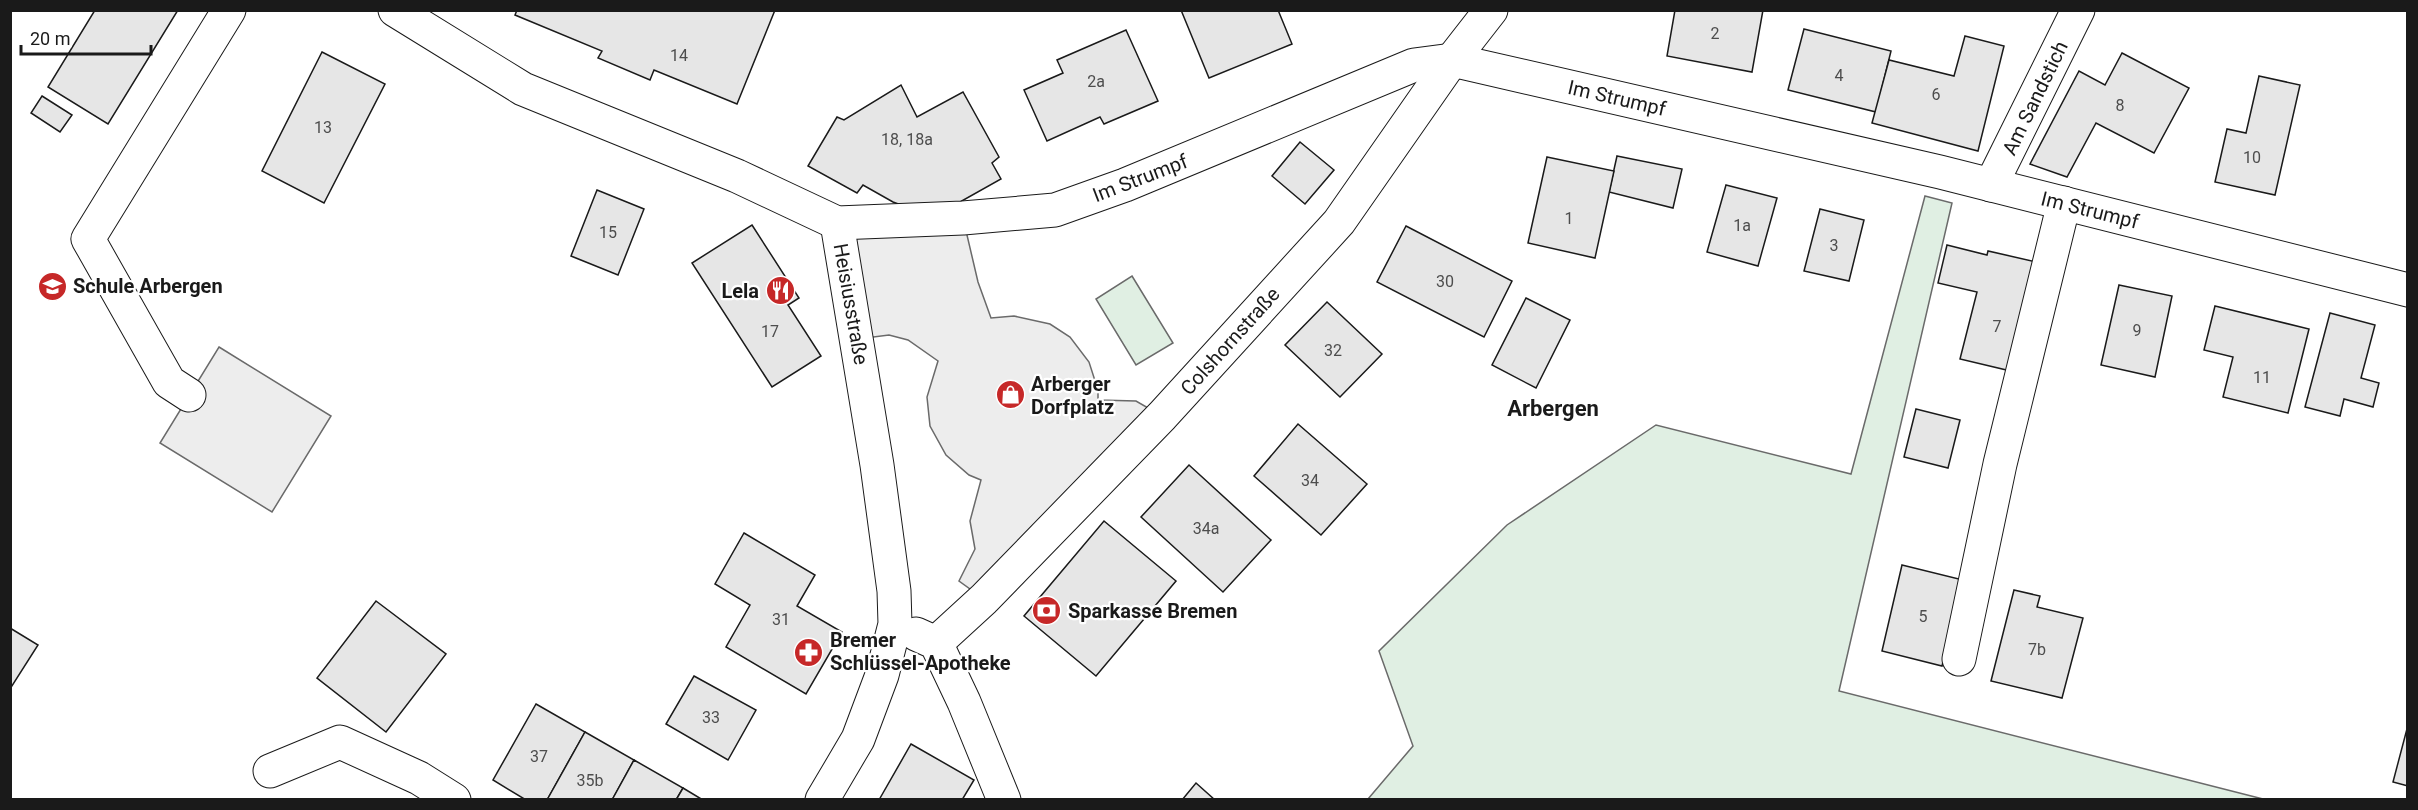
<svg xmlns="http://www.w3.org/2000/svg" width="2418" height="810" viewBox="0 0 2418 810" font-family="Roboto,sans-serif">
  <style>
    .green { fill: #e0efe3; stroke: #6a6a6a; stroke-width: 1.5 }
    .parking { fill: #ededed; stroke: #6a6a6a; stroke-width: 1.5 }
    .building { fill: #e6e6e6; stroke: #1a1a1a; stroke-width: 1.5 }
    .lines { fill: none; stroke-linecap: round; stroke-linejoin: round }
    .minor-casing { stroke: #1a1a1a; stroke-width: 35 }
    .minor { stroke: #fff; stroke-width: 33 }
    .labels { text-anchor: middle; stroke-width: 4.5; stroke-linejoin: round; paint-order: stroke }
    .number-label { font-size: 16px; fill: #4d4d4d }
    .street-label { font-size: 20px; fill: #1a1a1a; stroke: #fff }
    .poi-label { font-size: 20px; font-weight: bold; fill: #1a1a1a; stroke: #fff; text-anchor: start }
    .quarter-label { font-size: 22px; font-weight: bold; fill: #1a1a1a; stroke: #fff }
  </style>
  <rect width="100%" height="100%" fill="#fff"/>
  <g class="green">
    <path d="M1925 196 1952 203 1839 691 2263 799H1368L1413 746 1379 651 1507 525 1656 425 1851 474Z"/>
    <path d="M1132 276 1173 343 1136 365 1096 299Z"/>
  </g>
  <g class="parking">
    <path d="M963 218 978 282 991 318 1014 316 1050 324 1070 337 1089 362 1098 390V400L1136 401 1162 416 984 599 959 581 975 549 970 521 981 480 969 475 946 455 930 426 927 397 938 361 908 340 889 335 858 339 837 223Z"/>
    <path d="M219 347 331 416 272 512 160 443Z"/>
  </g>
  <g class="building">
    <path d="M95 10H178L108 124 48 87Z"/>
    <path d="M517 10H775L737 104 654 70 650 80 598 58 602 51 515 15Z"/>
    <path d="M1181 10H1278L1292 44 1209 78Z"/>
    <path d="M1675 10H1763L1752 72 1667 56Z"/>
    <path d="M1804 29 1891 51 1876 112 1788 90Z"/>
    <path d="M1126 30 1158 101 1104 124 1100 117 1047 141 1024 90 1063 73 1057 60Z"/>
    <path d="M1965 36 2004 46 1978 151 1872 123 1889 60 1954 76Z"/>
    <path d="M322 52 385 84 324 203 262 171Z"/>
    <path d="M2122 53 2189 88 2154 153 2096 123 2067 177 2030 164 2079 71 2105 85Z"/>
    <path d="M2259 76 2300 85 2275 195 2215 182 2227 129 2246 133Z"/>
    <path d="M901 85 917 117 963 92 999 157 992 163 1001 179 960 202 909 208 893 202 863 185 857 193 808 166 837 117 844 120Z"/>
    <path d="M42 96 72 115 60 132 31 113Z"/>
    <path d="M1300 142 1334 170 1305 204 1272 176Z"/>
    <path d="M1617 156 1682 169 1673 208 1609 192Z"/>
    <path d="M1547 157 1614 171 1595 258 1528 243Z"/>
    <path d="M1726 185 1777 198 1758 266 1707 252Z"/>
    <path d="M597 190 644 209 618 275 571 256Z"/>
    <path d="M1820 209 1864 220 1849 281 1804 271Z"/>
    <path d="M752 225 799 298 788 305 821 356 772 387 692 263Z"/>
    <path d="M1406 226 1512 281 1484 337 1377 282Z"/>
    <path d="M1947 245 1987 255 1988 251 2041 263 2015 372 1960 359 1977 292 1938 283Z"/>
    <path d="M2119 285 2172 296 2155 377 2101 365Z"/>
    <path d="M1526 298 1570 320 1536 388 1492 365Z"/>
    <path d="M1327 302 1382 354 1340 397 1285 345Z"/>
    <path d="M2215 306 2309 329 2288 413 2223 397 2233 357 2204 350Z"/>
    <path d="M2330 313 2375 325 2361 378 2379 383 2373 407 2344 399 2340 416 2305 407Z"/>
    <path d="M1916 409 1960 420 1948 468 1904 457Z"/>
    <path d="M1298 424 1367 484 1321 535 1254 476Z"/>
    <path d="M1189 465 1271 540 1223 592 1141 517Z"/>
    <path d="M1104 521 1176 581 1096 676 1024 616Z"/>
    <path d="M744 533 815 575 797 606 842 632 806 694 726 647 750 605 715 584Z"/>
    <path d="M1902 565 1963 580 1942 666 1882 651Z"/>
    <path d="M2014 590 2040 596 2037 607 2083 618 2062 698 1991 681Z"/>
    <path d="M376 601 446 654 386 732 317 678Z"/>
    <path d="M10 628 38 645 10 689Z"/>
    <path d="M694 676 756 710 728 760 666 724Z"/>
    <path d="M536 704 585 732 547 800H526L493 780Z"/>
    <path d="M2408 725V786L2393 782Z"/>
    <path d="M585 732 634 760 612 800H547Z"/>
    <path d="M911 744 974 780 962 800H879Z"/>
    <path d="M634 760 683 788 676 800H612Z"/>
    <path d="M1196 783 1215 800H1182Z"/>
    <path d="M683 788 703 800H676Z"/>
  </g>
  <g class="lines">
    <defs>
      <g id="minor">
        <path d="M395 10 523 89 737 176 837 223 963 218 1055 210 1125 185 1414 65 1452 60 1940 172 2408 290"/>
        <path d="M1991 185 2078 10"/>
        <path d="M189 395 169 382 88 239 229 10"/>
        <path d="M916 634 936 643 964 702 1004 800"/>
        <path d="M936 643 984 599 1162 416 1339 222 1452 60 1491 10"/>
        <path d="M1959 659 2000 464 2064 203"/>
        <path d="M270 771 340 742 419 778 454 800"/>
        <path d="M822 800 858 739 882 675 895 624 894 591 877 465 837 223"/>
      </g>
    </defs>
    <use href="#minor" class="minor-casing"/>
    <use href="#minor" class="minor"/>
  </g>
  <defs>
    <symbol id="school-disc" viewBox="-11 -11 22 22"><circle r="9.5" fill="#c62828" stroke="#fff"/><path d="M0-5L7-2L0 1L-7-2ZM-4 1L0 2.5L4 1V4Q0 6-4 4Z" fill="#fff"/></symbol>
    <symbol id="restaurant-disc" viewBox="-11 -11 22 22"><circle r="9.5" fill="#c62828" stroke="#fff"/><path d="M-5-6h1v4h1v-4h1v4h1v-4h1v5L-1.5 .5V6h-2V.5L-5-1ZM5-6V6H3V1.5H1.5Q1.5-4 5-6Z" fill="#fff"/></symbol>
    <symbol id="shop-disc" viewBox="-11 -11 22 22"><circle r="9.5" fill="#c62828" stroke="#fff"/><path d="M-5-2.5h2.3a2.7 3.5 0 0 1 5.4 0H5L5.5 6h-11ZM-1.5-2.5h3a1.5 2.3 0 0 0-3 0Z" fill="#fff"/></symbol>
    <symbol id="bank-disc" viewBox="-11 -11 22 22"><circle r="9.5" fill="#c62828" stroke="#fff"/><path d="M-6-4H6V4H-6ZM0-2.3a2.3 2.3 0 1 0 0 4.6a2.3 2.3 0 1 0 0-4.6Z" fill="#fff"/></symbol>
    <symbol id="pharmacy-disc" viewBox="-11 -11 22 22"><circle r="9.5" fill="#c62828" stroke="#fff"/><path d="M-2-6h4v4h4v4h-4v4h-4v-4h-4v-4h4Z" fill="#fff"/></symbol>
  </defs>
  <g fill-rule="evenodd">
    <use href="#school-disc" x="36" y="270" width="33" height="33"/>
    <use href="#restaurant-disc" x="764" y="274" width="33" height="33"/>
    <use href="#shop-disc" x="994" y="378" width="33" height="33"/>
    <use href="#bank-disc" x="1030" y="594" width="33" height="33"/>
    <use href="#pharmacy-disc" x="792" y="636" width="33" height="33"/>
  </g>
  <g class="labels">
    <g class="number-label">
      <text x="1715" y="39">2</text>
      <text x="679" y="61">14</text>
      <text x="1839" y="81">4</text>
      <text x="1096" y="87">2a</text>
      <text x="1936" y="100">6</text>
      <text x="2120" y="111">8</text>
      <text x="323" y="133">13</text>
      <text x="907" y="145">18, 18a</text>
      <text x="2252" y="163">10</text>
      <text x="1569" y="224">1</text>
      <text x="1742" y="231">1a</text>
      <text x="608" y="238">15</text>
      <text x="1834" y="251">3</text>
      <text x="1445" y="287">30</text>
      <text x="1997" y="332">7</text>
      <text x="2137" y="336">9</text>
      <text x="770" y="337">17</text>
      <text x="1333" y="356">32</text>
      <text x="2262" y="383">11</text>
      <text x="1310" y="486">34</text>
      <text x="1206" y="534">34a</text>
      <text x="1923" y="622">5</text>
      <text x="781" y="625">31</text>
      <text x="2037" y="655">7b</text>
      <text x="711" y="723">33</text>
      <text x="539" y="762">37</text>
      <text x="590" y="786">35b</text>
    </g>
    <g class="street-label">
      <text transform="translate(1617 98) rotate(13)" y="7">Im Strumpf</text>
      <text transform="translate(2035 98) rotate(-64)" y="7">Am Sandstich</text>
      <text transform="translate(1140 178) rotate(-21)" y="7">Im Strumpf</text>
      <text transform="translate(2090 210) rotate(14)" y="7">Im Strumpf</text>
      <text transform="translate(851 304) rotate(80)" y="7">Heisiusstraße</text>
      <text transform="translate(1230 341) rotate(-48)" y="7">Colshornstraße</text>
    </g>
    <g class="poi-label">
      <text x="73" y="293">Schule Arbergen</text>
      <text x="759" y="298" text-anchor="end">Lela</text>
      <text x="1031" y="391">Arberger<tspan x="1031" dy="23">Dorfplatz</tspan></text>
      <text x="1068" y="618">Sparkasse Bremen</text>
      <text x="830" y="647">Bremer<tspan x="830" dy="23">Schlüssel-Apotheke</tspan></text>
    </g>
    <g class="quarter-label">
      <text x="1553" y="416">Arbergen</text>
    </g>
  </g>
  <rect width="2418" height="810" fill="none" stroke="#1a1a1a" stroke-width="24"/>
  <path d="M21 45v9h130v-9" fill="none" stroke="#1a1a1a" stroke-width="3"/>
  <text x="30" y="45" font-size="18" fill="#1a1a1a" stroke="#ffffff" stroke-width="4.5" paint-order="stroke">20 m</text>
</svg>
